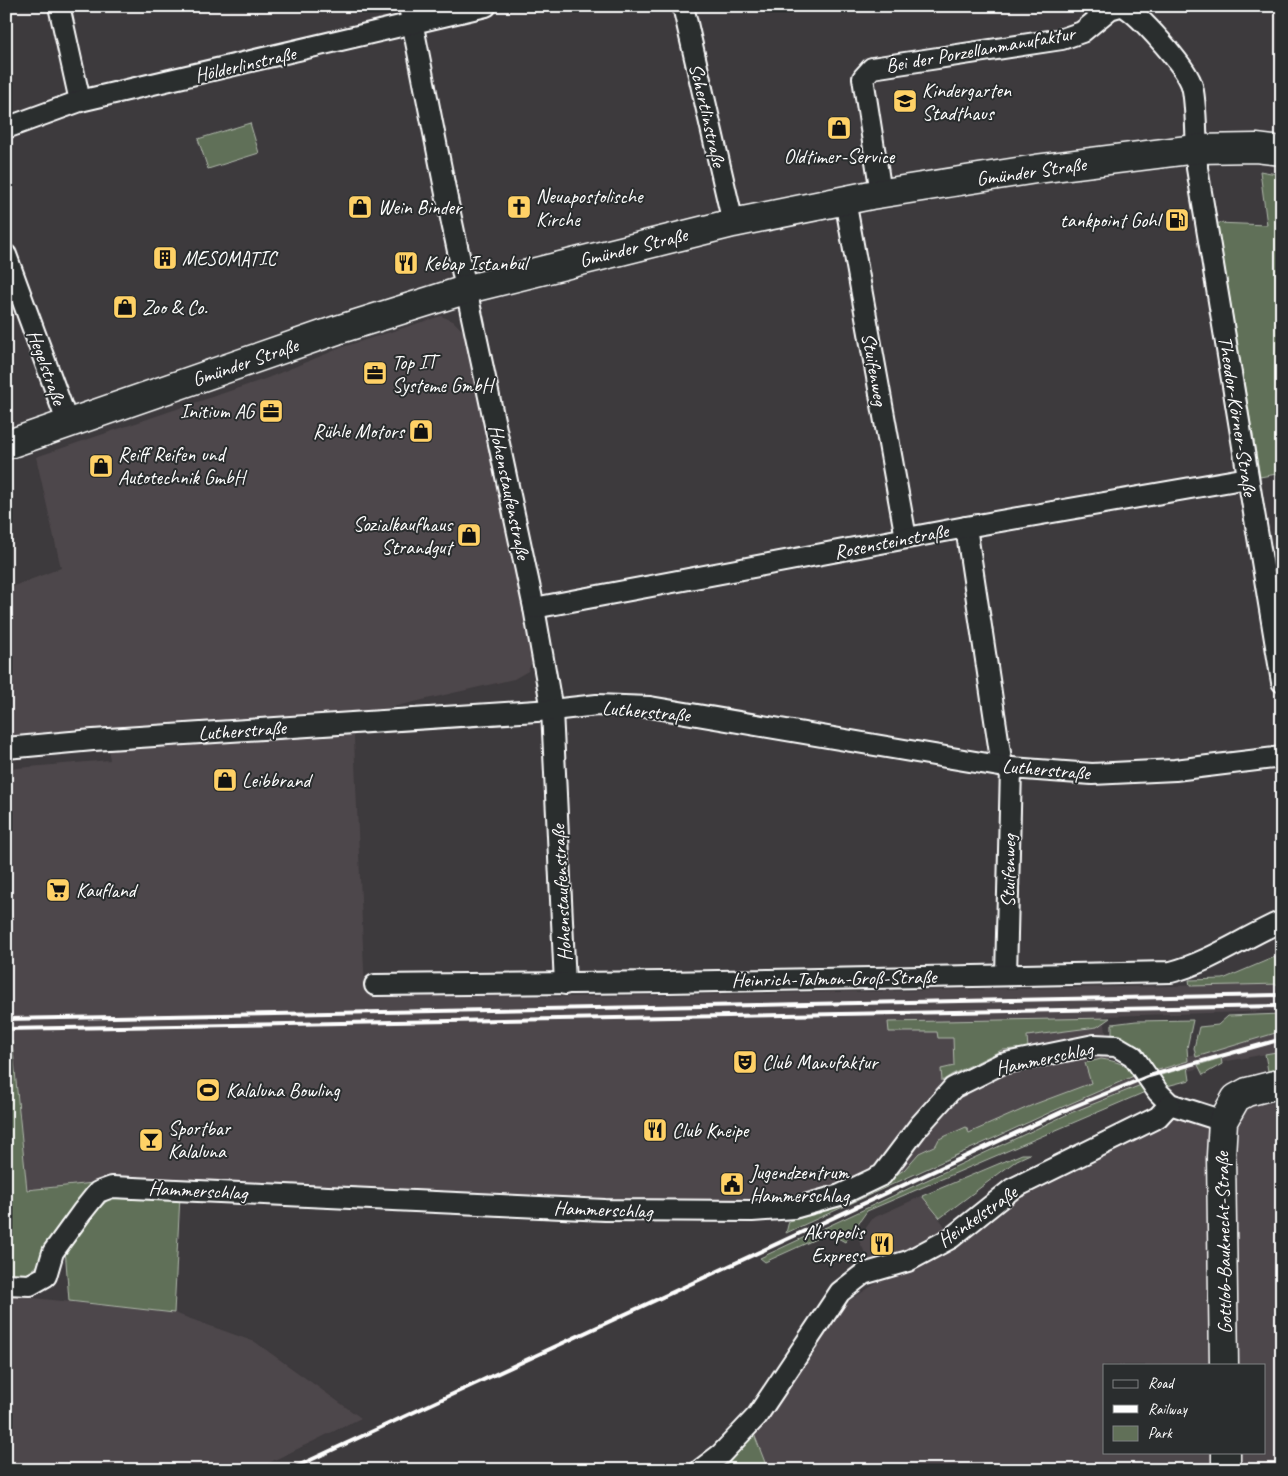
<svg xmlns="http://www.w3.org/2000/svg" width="1288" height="1476" viewBox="0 0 1288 1476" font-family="Caveat,sans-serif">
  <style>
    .built { fill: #4e474b; fill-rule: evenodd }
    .green { fill: #617058; stroke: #b0b8ac }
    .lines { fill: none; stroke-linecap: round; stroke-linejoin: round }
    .street-casing { stroke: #fff; stroke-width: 24 }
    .secondary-casing { stroke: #fff; stroke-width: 31 }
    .street { stroke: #2a2d2e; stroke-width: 20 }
    .secondary { stroke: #2a2d2e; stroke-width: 28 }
    .rail { stroke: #fff; stroke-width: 4 }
    .labels { text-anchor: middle; stroke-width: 4; stroke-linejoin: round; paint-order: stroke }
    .street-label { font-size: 20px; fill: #fff; stroke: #2a2d2e }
    .poi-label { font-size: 20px; fill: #fff; stroke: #2a2d2e; text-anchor: start }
  </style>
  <rect width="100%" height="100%" fill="#3d3a3d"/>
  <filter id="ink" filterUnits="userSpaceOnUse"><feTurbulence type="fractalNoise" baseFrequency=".02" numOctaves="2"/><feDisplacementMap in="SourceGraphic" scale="10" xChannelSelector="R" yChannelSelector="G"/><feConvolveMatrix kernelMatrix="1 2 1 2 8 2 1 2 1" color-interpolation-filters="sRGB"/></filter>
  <g filter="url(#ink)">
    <g class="built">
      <path d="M441 316 453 321 464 332 535 655 528 671 514 679 353 716 365 993 562 997 1282 984V1011L1104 1016 1112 1082 1154 1065 1282 1031V1051L1217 1063 1141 1085 1068 1114 1064 1103 849 1200 617 1209 103 1182 27 1190 13 1042 6 1041V769L110 760 105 728 6 736V589L61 568 36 457 265 379 343 347Z"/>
      <path d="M1282 1102V1470H768L754 1434 847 1302 880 1281 858 1239 873 1218 922 1196 947 1229 1137 1119ZM1104 1365H1264V1452H1104Z"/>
      <path d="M6 1295 174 1313 255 1342 361 1418 254 1470H6Z"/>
    </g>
    <g class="green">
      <path d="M250 123 259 153 208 169 198 139Z"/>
      <path d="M1260 171 1282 175V473L1260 477 1217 223 1267 225Z"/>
      <path d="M1282 954V984L1190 986 1189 980 1223 979Z"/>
      <path d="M1282 1014V1031L1196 1057 1194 1048 1199 1027 1218 1025 1228 1016Z"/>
      <path d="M1110 1018 1097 1027 1027 1036 1028 1048 1002 1050 951 1075 942 1081 941 1069 954 1066 953 1038H938L937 1032H889L888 1022Z"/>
      <path d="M1193 1020 1187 1048 1188 1061 1155 1071 1138 1048 1112 1035V1024L1136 1021Z"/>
      <path d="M6 1041H12L27 1190 103 1182 61 1221 37 1266 22 1278H6Z"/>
      <path d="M1282 1051V1069L1268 1071 1265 1054Z"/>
      <path d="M1221 1058 1222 1064 1203 1075 1198 1065Z"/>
      <path d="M1101 1059C1116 1061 1126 1064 1136 1075L1051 1112 786 1233 789 1221 820 1213 884 1182 904 1170 919 1153 936 1145 939 1139 966 1127 969 1133 1035 1104 1091 1083 1085 1063Z"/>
      <path d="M1188 1067 1190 1080 1167 1086 1161 1083 1158 1076Z"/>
      <path d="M1141 1085 1145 1092 867 1211 845 1242 829 1233 765 1262 760 1258 1068 1114Z"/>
      <path d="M1022 1154H1030L1017 1160 940 1218 922 1196Z"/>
      <path d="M180 1196 174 1313 69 1301 65 1248 87 1218 112 1197Z"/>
      <path d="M754 1434 768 1470H719L729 1463Z"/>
    </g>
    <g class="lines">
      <defs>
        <g id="street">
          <path d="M59 6 80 101"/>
          <path d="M409 6 448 204 534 608 552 710 565 984"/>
          <path d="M683 6 733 223"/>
          <path d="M1123 6C1140 15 1184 65 1191 83 1196 94 1197 152 1197 168L1282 682"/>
          <path d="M6 128 80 101 486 6"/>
          <path d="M881 193 863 78 872 68 1062 39 1082 32 1110 9 1120 6"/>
          <path d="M845 200 906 538"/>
          <path d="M6 255 68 424"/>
          <path d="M966 527 1002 766"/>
          <path d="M534 608 966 527 1248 478"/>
          <path d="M6 748 93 740 552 710 597 705 650 707 1011 768 1092 774 1175 770 1282 757"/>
          <path d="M1006 975 1011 768"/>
          <path d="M375 985 666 982 1171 972C1210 962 1245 937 1282 921"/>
          <path d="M6 1284 30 1285 46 1276 53 1252 82 1212 98 1192 112 1187 605 1210 752 1211 794 1208 840 1195 882 1175 919 1126 953 1088 1001 1064 1094 1045 1116 1046 1133 1056 1158 1092 1170 1104 1223 1121"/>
          <path d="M700 1470 721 1454 757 1416 840 1292 863 1274 908 1261 951 1238 1012 1189 1158 1117 1170 1104"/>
        </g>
        <g id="secondary">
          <path d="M6 445 337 330 468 289 733 223 871 195 1036 169 1196 149 1256 148 1282 151"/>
          <path d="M1224 1365 1221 1156 1223 1121 1236 1098 1247 1092 1282 1083"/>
          <path d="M1226 1452V1470"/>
        </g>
      </defs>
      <use href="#street" class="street-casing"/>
      <use href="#secondary" class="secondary-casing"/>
      <use href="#street" class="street"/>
      <use href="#secondary" class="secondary"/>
      <g class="rail">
        <path d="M6 1019 1282 995"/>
        <path d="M6 1029 1282 1006"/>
        <path d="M289 1470 1070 1108 1149 1076 1282 1039"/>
      </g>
    </g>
  </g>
  <defs>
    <symbol id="school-square" viewBox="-11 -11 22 22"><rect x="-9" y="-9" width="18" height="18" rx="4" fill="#ffd166" stroke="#2a2d2e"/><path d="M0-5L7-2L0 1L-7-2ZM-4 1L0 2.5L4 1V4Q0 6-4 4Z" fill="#111"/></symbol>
    <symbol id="shop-square" viewBox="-11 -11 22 22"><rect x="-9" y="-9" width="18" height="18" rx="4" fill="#ffd166" stroke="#2a2d2e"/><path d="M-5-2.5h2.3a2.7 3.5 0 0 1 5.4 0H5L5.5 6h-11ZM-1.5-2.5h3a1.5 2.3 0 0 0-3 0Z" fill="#111"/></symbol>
    <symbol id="church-square" viewBox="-11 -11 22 22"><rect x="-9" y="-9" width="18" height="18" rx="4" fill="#ffd166" stroke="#2a2d2e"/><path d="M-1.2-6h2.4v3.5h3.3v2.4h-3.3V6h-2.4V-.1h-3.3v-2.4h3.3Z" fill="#111"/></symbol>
    <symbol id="fuel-square" viewBox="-11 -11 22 22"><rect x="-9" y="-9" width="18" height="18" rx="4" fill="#ffd166" stroke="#2a2d2e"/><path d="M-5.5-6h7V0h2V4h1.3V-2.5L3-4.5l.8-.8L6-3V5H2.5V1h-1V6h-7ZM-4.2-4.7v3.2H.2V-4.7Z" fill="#111"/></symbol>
    <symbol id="building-square" viewBox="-11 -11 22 22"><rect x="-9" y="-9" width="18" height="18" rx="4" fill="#ffd166" stroke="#2a2d2e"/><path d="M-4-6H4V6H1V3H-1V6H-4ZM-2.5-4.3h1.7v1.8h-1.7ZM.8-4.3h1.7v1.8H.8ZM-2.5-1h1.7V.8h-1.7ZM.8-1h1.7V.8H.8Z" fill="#111"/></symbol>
    <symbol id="restaurant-square" viewBox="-11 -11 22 22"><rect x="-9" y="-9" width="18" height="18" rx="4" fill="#ffd166" stroke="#2a2d2e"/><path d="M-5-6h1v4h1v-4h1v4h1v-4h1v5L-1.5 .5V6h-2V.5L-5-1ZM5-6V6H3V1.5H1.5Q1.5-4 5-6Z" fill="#111"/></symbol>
    <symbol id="office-square" viewBox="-11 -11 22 22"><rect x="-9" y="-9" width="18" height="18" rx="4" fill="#ffd166" stroke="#2a2d2e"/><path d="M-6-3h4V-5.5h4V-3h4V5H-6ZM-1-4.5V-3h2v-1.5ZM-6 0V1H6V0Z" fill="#111"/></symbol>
    <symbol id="supermarket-square" viewBox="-11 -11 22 22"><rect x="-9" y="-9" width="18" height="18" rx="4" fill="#ffd166" stroke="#2a2d2e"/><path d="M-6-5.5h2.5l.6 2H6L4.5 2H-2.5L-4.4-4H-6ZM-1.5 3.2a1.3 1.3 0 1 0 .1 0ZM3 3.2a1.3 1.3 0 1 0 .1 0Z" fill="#111"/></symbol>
    <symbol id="theatre-square" viewBox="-11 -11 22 22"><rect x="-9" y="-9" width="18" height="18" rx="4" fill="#ffd166" stroke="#2a2d2e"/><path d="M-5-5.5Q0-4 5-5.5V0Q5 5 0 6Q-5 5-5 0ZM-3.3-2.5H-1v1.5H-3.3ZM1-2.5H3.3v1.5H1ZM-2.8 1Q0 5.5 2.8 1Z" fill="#111"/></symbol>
    <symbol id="stadium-square" viewBox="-11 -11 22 22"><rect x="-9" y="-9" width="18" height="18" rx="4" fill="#ffd166" stroke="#2a2d2e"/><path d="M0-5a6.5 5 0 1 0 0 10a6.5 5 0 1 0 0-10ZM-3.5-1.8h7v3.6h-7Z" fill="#111"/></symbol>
    <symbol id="bar-square" viewBox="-11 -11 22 22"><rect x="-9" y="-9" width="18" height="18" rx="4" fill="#ffd166" stroke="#2a2d2e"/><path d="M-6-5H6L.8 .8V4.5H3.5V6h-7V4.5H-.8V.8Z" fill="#111"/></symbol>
    <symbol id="civic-square" viewBox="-11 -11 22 22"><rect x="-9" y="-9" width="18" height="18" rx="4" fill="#ffd166" stroke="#2a2d2e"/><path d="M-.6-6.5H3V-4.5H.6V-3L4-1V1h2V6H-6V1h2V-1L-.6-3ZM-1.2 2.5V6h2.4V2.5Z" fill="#111"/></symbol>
  </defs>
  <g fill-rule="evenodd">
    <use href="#school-square" x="891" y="87" width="28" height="28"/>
    <use href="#shop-square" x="825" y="114" width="28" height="28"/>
    <use href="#shop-square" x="346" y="193" width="28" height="28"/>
    <use href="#church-square" x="505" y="193" width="28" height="28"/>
    <use href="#fuel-square" x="1163" y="206" width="28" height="28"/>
    <use href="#building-square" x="151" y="244" width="28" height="28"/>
    <use href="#restaurant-square" x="392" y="249" width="28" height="28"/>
    <use href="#shop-square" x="111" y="293" width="28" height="28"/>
    <use href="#office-square" x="361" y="359" width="28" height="28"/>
    <use href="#office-square" x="257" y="397" width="28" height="28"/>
    <use href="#shop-square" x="407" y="417" width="28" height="28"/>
    <use href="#shop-square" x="87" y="452" width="28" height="28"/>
    <use href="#shop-square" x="455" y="521" width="28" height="28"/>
    <use href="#shop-square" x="211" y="766" width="28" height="28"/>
    <use href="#supermarket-square" x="44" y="876" width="28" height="28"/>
    <use href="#theatre-square" x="731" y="1048" width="28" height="28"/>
    <use href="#stadium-square" x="194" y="1076" width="28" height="28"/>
    <use href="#restaurant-square" x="641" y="1116" width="28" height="28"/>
    <use href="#bar-square" x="137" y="1126" width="28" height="28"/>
    <use href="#civic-square" x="718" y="1170" width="28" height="28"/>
    <use href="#restaurant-square" x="868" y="1230" width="28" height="28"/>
  </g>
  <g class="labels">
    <g class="street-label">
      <text transform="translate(980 49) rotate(-10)" y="7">Bei der Porzellanmanufaktur</text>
      <text transform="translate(245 64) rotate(-13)" y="7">Hölderlinstraße</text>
      <text transform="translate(708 115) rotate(77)" y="7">Schertlinstraße</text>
      <text transform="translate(1031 171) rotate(-8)" y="7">Gmünder Straße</text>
      <text transform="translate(633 247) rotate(-14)" y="7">Gmünder Straße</text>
      <text transform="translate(245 362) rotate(-19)" y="7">Gmünder Straße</text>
      <text transform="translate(47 367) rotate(70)" y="7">Hegelstraße</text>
      <text transform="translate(875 369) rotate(80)" y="7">Stuifenweg</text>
      <text transform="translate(1238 416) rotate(81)" y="7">Theodor-Körner-Straße</text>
      <text transform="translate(510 492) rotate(78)" y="7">Hohenstaufenstraße</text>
      <text transform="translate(891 541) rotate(-11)" y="7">Rosensteinstraße</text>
      <text transform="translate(646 711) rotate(5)" y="7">Lutherstraße</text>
      <text transform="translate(242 730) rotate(-4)" y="7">Lutherstraße</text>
      <text transform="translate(1046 769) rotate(5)" y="7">Lutherstraße</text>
      <text transform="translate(1008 871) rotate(-89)" y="7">Stuifenweg</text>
      <text transform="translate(561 893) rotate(-93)" y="7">Hohenstaufenstraße</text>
      <text transform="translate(834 978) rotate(-1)" y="7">Heinrich-Talmon-Groß-Straße</text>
      <text transform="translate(1044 1058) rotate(-12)" y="7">Hammerschlag</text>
      <text transform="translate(198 1190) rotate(3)" y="7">Hammerschlag</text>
      <text transform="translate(603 1209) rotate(2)" y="7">Hammerschlag</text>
      <text transform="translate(977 1216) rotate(-35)" y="7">Heinkelstraße</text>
      <text transform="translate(1223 1243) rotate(-91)" y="7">Gottlob-Bauknecht-Straße</text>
    </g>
    <g class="poi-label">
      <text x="922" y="97">Kindergarten<tspan x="922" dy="23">Stadthaus</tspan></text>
      <text x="839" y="163" text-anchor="middle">Oldtimer-Service</text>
      <text x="536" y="203">Neuapostolische<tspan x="536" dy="23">Kirche</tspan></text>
      <text x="378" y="214">Wein Binder</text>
      <text x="1160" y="227" text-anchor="end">tankpoint Gohl</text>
      <text x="182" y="265">MESOMATIC</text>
      <text x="424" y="270">Kebap Istanbul</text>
      <text x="142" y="314">Zoo &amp; Co.</text>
      <text x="392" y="369">Top IT<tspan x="392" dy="23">Systeme GmbH</tspan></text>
      <text x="254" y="418" text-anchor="end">Initium AG</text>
      <text x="404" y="438" text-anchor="end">Rühle Motors</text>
      <text x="118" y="461">Reiff Reifen und<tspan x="118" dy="23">Autotechnik GmbH</tspan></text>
      <text x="452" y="531" text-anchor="end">Sozialkaufhaus<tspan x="452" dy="23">Strandgut</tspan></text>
      <text x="242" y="787">Leibbrand</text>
      <text x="76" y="897">Kaufland</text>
      <text x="762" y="1069">Club Manufaktur</text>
      <text x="226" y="1097">Kalaluna Bowling</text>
      <text x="168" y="1135">Sportbar<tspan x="168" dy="23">Kalaluna</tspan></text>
      <text x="672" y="1137">Club Kneipe</text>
      <text x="750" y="1179">Jugendzentrum<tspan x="750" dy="23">Hammerschlag</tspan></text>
      <text x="864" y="1239" text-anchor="end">Akropolis<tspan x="864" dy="23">Express</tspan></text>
    </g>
  </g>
  <rect width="1288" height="1476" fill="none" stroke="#2a2d2e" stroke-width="25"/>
  <rect x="12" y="12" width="1263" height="1451" fill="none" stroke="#fff" stroke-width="2" filter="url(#ink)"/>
  <rect x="1103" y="1364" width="162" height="90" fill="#2a2d2e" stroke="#7f8182"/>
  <rect x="1113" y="1380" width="25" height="8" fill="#2a2d2e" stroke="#7f8182"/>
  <text x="1148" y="1388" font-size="15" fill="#ffffff">Road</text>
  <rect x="1113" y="1405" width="25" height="8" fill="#ffffff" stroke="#7f8182"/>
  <text x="1148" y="1414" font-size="15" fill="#ffffff">Railway</text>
  <rect x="1113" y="1426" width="25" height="15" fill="#617058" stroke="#7f8182"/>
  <text x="1148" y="1438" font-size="15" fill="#ffffff">Park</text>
</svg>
